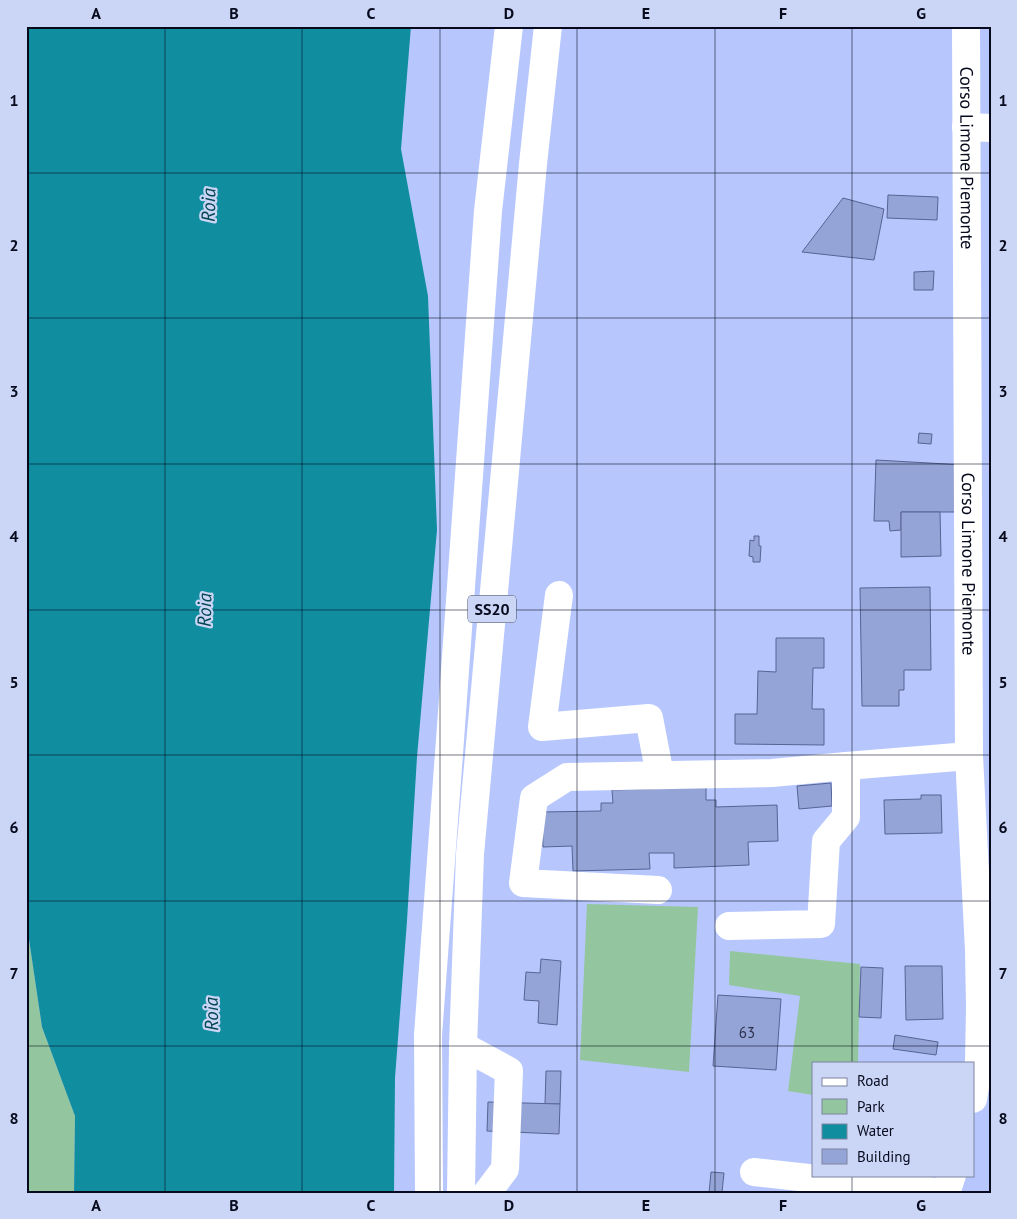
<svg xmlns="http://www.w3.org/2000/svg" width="1017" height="1219" viewBox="0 0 1017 1219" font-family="'PT Sans',sans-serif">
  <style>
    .green { fill: #93c69e }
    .water { fill: #118da0 }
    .building { fill: #94a4d7; stroke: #566493 }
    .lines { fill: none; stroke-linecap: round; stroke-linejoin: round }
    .minor { stroke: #fff; stroke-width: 28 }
    .major { stroke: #fff; stroke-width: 28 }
    .highway { stroke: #fff; stroke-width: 28 }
    .grid { fill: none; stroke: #060a1c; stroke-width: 1; stroke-opacity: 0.55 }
    .labels { text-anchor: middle; stroke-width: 4.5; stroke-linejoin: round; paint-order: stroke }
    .number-label { font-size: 15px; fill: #2a304b }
    .shield { fill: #cbd5f6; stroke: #41475d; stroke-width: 1 }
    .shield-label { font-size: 16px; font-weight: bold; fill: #060a1c }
    .street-label { font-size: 18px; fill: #060a1c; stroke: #cbd5f6 }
    .water-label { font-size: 19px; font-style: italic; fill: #00454f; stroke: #cbd5f6 }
    .neatline { fill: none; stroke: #060a1c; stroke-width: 2 }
    .grid-label { font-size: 16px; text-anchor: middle; font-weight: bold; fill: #060a1c }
  </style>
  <rect width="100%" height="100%" fill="#b7c7fd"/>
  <g class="green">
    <path d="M587 904 698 907 689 1072 580 1060Z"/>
    <path d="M26 919 42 1027 75 1116 74 1193H26Z"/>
    <path d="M730 951 860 964 858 1063H813V1095L788 1091 800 996 729 985Z"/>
  </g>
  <path class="water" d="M26 26H411L401 149 428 296 437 530 417 757 407 921 395 1078 394 1193H74L75 1116 42 1027 26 919Z"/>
  <g class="building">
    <path d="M888 195 938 197 937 220 887 218Z"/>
    <path d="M843 198 884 209 874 260 802 252Z"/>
    <path d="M934 271 933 290H914V272Z"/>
    <path d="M919 433 932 434 931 444 918 443Z"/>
    <path d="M876 460 964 465V512H901V530L890 531 889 521H874Z"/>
    <path d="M901 512H940L941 556 901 557Z"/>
    <path d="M754 536H759V546H761L760 562H753V557L749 556 750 540 754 541Z"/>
    <path d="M930 587 931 670H904V690H899V706H862L860 588Z"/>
    <path d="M776 638H824V668H813L812 709H824V745L735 744V714H757L758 671 776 672Z"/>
    <path d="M831 783 832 806 799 809 797 786Z"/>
    <path d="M706 787V800H716V807L777 805 778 841 748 842 749 865 674 868V853H649L650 869 573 871 572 846 543 847 542 812 601 811V803H613L612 790Z"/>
    <path d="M921 795H941L942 833 885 834 884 800 921 799Z"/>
    <path d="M541 959 561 961 557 1025 538 1023 539 1001 524 1000 526 972 540 973Z"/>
    <path d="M905 966H942L943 1019 906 1020Z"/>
    <path d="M861 967 883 968 881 1018 859 1017Z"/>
    <path d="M718 995 781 999 776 1070 713 1066Z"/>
    <path d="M895 1035 938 1042 936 1055 893 1049Z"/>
    <path d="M546 1071H561L560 1104H545Z"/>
    <path d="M488 1102 560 1104 559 1134 487 1131Z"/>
    <path d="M711 1172 724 1173 722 1192 726 1193H709Z"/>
  </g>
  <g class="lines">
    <g class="minor">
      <path d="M966 127 991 128"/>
      <path d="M559 595 542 727 649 718 660 775"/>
      <path d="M658 890 523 883 534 798 567 777 772 773 846 766"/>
      <path d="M729 926 821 924 826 841 846 817V766L969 756"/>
      <path d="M463 1046 509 1071 505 1169 487 1193"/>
      <path d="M754 1172 946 1193"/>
    </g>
    <g class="major">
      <path id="s1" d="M966 26 969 756 979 950 980 1007 979 1062 973 1099"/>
      <path d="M461 1193 463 1046 470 854 533 164 548 26"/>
      <path d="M946 1193 952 1175"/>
    </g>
    <path class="highway" d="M429 1193 428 1035 450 740 488 211 509 26"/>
  </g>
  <path class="grid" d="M165 26V1193M302 26V1193M440 26V1193M577 26V1193M715 26V1193M852 26V1063M26 173H991M26 318H991M26 464H991M26 610H991M26 755H991M26 901H991M26 1046H991M852 1175V1193"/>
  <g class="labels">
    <g class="number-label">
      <text x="747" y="1038">63</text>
    </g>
    <rect class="shield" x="468" y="595.5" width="48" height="27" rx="4"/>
    <g class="shield-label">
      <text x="492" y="615">SS20</text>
    </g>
    <g class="street-label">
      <text dy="6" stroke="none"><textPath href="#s1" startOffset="132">Corso Limone Piemonte</textPath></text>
      <text dy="6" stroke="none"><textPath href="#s1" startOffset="538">Corso Limone Piemonte</textPath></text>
    </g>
    <g class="water-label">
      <text transform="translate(208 205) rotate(-89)" y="7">Roia</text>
      <text transform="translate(204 610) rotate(-89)" y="7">Roia</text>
      <text transform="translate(211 1014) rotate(-91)" y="7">Roia</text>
    </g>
  </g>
  <rect width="1017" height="1219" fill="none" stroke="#cbd5f6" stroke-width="55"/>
  <rect x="812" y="1062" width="162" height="115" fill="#cbd5f6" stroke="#7c849f"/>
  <rect x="822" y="1078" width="25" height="8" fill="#ffffff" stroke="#7c849f"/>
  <text x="857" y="1086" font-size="15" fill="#060a1c">Road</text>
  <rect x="822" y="1099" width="25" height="15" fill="#93c69e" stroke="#7c849f"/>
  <text x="857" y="1112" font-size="15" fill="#060a1c">Park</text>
  <rect x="822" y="1124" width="25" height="15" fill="#118da0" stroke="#7c849f"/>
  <text x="857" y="1136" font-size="15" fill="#060a1c">Water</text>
  <rect x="822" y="1149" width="25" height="15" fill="#94a4d7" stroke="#7c849f"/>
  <text x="857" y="1162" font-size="15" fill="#060a1c">Building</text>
  <rect x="28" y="28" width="962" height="1164" class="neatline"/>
  <g class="grid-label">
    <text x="96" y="19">A</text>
    <text x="234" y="19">B</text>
    <text x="371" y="19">C</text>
    <text x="509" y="19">D</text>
    <text x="646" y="19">E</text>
    <text x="783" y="19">F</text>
    <text x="921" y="19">G</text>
    <text x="14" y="106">1</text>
    <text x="1003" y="106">1</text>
    <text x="14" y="251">2</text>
    <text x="1003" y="251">2</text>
    <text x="14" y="397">3</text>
    <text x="1003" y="397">3</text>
    <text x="14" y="542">4</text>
    <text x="1003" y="542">4</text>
    <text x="14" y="688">5</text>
    <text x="1003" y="688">5</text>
    <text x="14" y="833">6</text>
    <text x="1003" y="833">6</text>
    <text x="14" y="979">7</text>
    <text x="1003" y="979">7</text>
    <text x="14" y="1124">8</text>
    <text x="1003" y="1124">8</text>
    <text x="96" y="1211">A</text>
    <text x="234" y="1211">B</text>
    <text x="371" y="1211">C</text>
    <text x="509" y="1211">D</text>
    <text x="646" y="1211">E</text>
    <text x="783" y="1211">F</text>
    <text x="921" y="1211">G</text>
  </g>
</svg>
